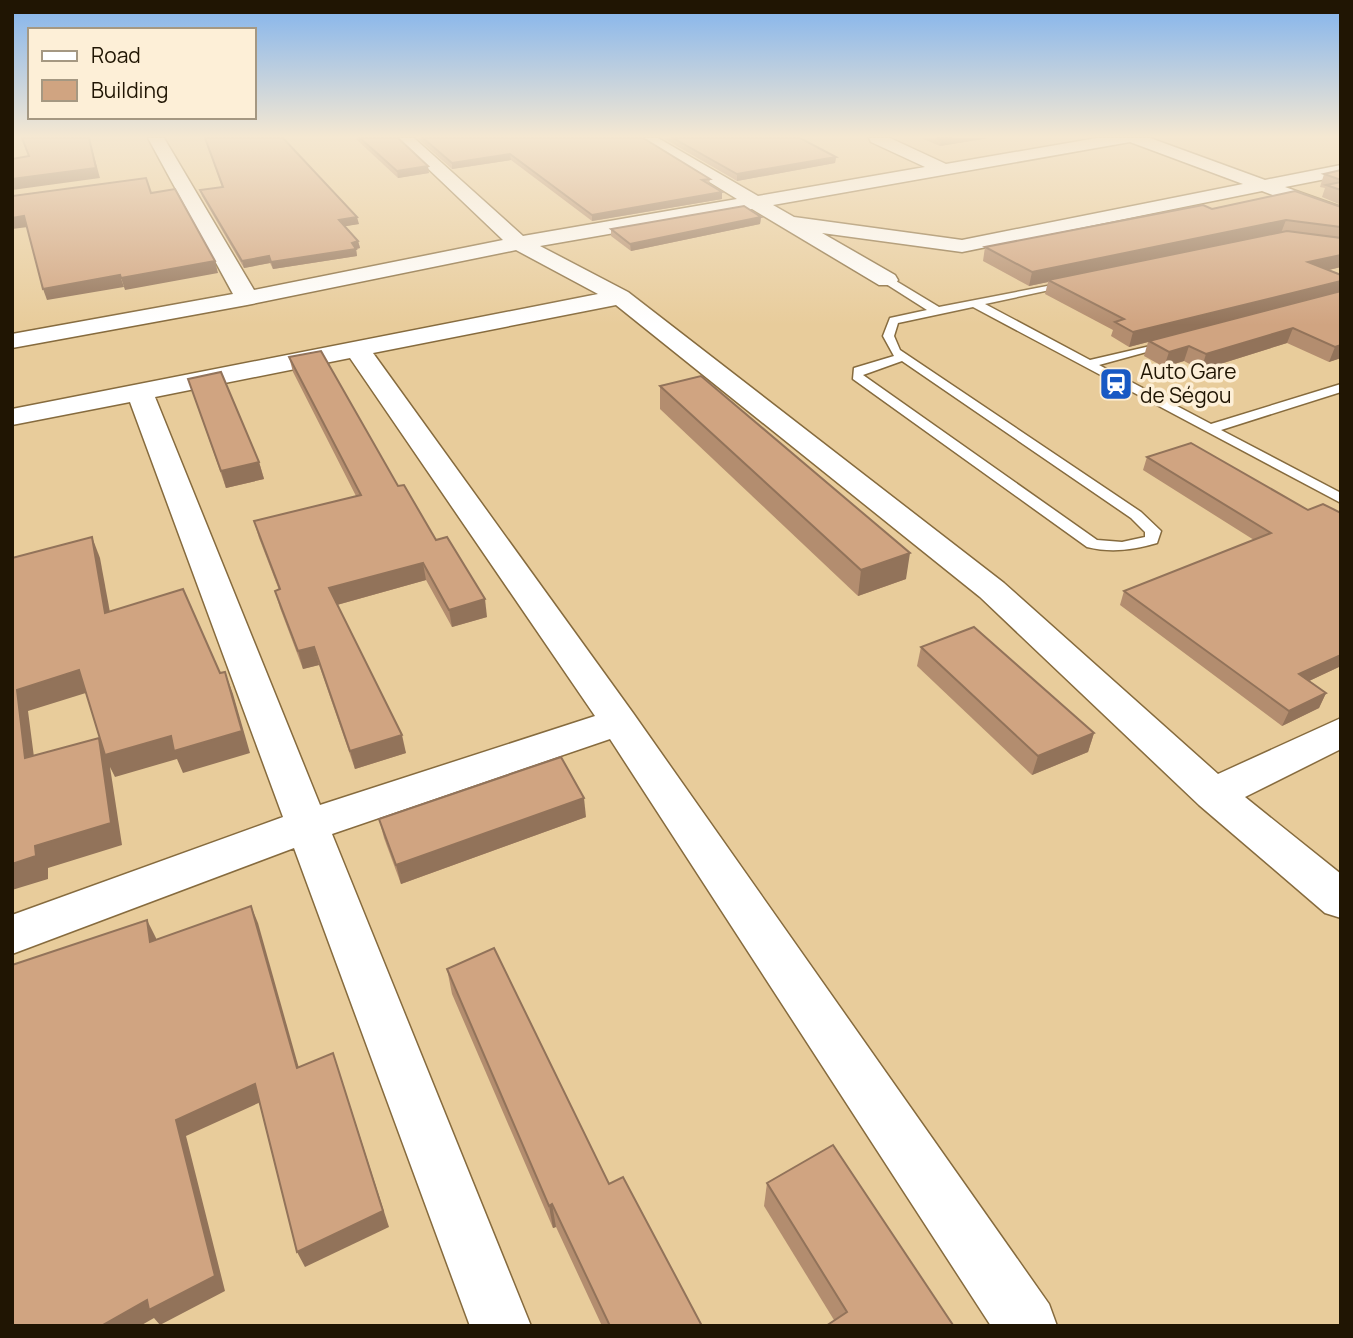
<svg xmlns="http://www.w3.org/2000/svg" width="1353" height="1338" viewBox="0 0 1353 1338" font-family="Manrope,sans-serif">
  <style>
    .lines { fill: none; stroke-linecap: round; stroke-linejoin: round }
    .lane-casing { stroke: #866b3e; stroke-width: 3 }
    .street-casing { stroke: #866b3e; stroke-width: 3 }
    .lane { fill: #fff; fill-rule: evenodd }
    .street { fill: #fff; fill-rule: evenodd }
    .wall { fill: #b38d6f }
    .shaded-wall { fill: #92735a }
    .building { fill: #d0a481; stroke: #92735a; stroke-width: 2 }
    .labels { text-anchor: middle; stroke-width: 7; stroke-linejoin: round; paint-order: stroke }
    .far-poi-label { font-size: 21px; fill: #201503; stroke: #fdefd7; text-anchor: start }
  </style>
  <rect width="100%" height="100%" fill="#e8cc9b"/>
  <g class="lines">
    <defs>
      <path id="lane" d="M883 278H891L939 307 1073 281V285L985 304 1090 360 1172 341V345L1099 365 1211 424 1341 384V392L1221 430 1341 493V503L973 307 898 323 894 336 900 350 1141 512 1161 531 1157 543C1133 550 1111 553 1087 547L853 379 854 368 894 356 883 336 890 318 927 310 883 282ZM902 361 1131 518 1145 532V537L1122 542 1097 540 863 375Z"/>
      <path id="street" d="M148 138H164L254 290 503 240 396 138H414L523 236 737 199 638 138H658L758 196 925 167 871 142 869 138H890L946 164 1097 138H1150L1265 180 1341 165V176L1285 187 1341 207V220L1262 191 962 252 822 233 895 275 898 280 895 285H879L752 209 540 246 628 292 1004 583 1218 774 1341 718V749L1245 797 1341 874V918L1325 913 1199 805 980 597 616 305 373 353 633 713 1049 1304 1057 1326H991L610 739 332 834 531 1326H470L294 848 12 954V915L283 817 130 402 12 425V409L598 294 516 250 247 305 12 348V334L233 294ZM1130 142 1243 184 962 240 794 217 773 205ZM350 358 595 716 320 805 155 397Z"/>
    </defs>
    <use href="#lane" class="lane-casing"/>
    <use href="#street" class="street-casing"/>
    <use href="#lane" class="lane"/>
    <use href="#street" class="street"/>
  </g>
  <g class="wall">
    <path d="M205 138H283L359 224 345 226 358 241 360 248 356 249 357 256 273 269 270 263 244 268 202 196 200 190 222 187Z"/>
    <path d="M355 138H398L429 173 398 178Z"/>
    <path d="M417 138H643L710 179 709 184 722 199 592 221 511 160 452 169Z"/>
    <path d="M663 138H800L836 157 835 163 737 181Z"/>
    <path d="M921 138H989L940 146Z"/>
    <path d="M1341 170V205L1322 197 1325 188 1320 187 1324 174Z"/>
    <path d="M1341 207V267L1329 270 1341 275V358L1329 362 1287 343 1201 370 1184 361 1164 367 1144 356 1148 342 1129 347 1111 336 1113 330 1045 294 1048 282 1029 286 983 261 985 247 1212 209Z"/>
    <path d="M761 217 760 224 631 251 611 236V229Z"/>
    <path d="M289 357 398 486 487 617 452 627 426 580 337 605 406 753 355 769 319 665 303 669 280 608 275 591 279 590 259 538 254 521 356 496 293 372Z"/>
    <path d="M188 379 259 462 264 479 226 488Z"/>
    <path d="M660 386 906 579 858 596 660 409Z"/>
    <path d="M1147 457 1308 510 1341 513V666L1309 681 1326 693 1319 708 1282 726 1120 605 1124 591 1254 540 1143 470Z"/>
    <path d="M921 647 1094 733 1088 752 1032 775 917 666Z"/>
    <path d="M586 817 401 884 384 838 379 819Z"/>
    <path d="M447 969 609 1184 702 1326H602L556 1227 553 1228 452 994Z"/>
    <path d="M767 1183 953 1326 834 1320 764 1206Z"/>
  </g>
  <g class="shaded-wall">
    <path d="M89 138 100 178 12 190V179Z"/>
    <path d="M953 138H989L940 146 941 140Z"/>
    <path d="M510 154 511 160 452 169V163Z"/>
    <path d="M836 157 835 163 737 181V174Z"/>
    <path d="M428 166 429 173 398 178 397 171Z"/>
    <path d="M722 192V199L592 221V215Z"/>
    <path d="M24 216 28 227 12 229V218Z"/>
    <path d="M357 217 359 224 341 227 339 220Z"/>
    <path d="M761 217 760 224 631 251 630 244Z"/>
    <path d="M1286 220 1281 233 1048 280V282L1029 286 1032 272Z"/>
    <path d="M358 241 360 248 356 249 357 256 273 269 271 262Z"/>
    <path d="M1341 255V267L1303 276 1308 262Z"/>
    <path d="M269 256 270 263 244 268 242 261Z"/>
    <path d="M215 261 218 273 125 290 121 278Z"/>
    <path d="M120 275 124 287 47 300 43 289Z"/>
    <path d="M1341 281V293L1149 341 1148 342 1129 347 1133 332Z"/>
    <path d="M1293 328 1287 343 1201 370 1206 354Z"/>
    <path d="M1341 345V358L1329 362 1335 347Z"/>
    <path d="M1189 346 1184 361 1164 367 1169 352Z"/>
    <path d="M259 462 264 479 226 488 221 471Z"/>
    <path d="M92 537 100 558 114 634 105 613Z"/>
    <path d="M910 553 906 579 858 596 861 570Z"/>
    <path d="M423 563 426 580 333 606 329 588Z"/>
    <path d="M485 599 487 617 452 627 449 610Z"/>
    <path d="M314 647 319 665 303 669 298 651Z"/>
    <path d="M1341 655V666L1292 689 1299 674Z"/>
    <path d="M79 670 89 692 28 711 37 780 25 758 17 690Z"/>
    <path d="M225 672 233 694 250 753 183 773 177 759 115 777 110 767 122 845 48 868V879L12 890V864L99 738Z"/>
    <path d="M1326 693 1319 708 1282 726 1289 711Z"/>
    <path d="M1094 733 1088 752 1032 775 1038 756Z"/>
    <path d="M402 735 406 753 355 769 350 751Z"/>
    <path d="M584 798 586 817 401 884 396 865Z"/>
    <path d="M251 906 258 923 304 1086 297 1068Z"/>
    <path d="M147 920 156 938 159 960 150 942Z"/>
    <path d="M333 1053 389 1227 305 1267 297 1252Z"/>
    <path d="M255 1084 263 1101 186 1136 225 1291 160 1325 154 1318 140 1326H101L176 1120Z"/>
    <path d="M552 1204 556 1227 553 1228 549 1206Z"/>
  </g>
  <g class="building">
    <path d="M22 138H89L96 168 12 179V159L29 156Z"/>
    <path d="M205 138H283L357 217 339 220 358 241 352 243 356 249 271 262 269 256 242 261 200 190 223 187Z"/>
    <path d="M360 138H398L428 166 397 171Z"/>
    <path d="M423 138H643L710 179 702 180 722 192 592 215 510 154 452 163Z"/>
    <path d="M673 138H800L836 157 737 174Z"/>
    <path d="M936 138H953L941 140Z"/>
    <path d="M1341 170V180L1324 174Z"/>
    <path d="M146 178 151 193 175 189 215 261 121 278 120 275 43 289 24 216 12 218V196Z"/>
    <path d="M1341 182V190L1326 185Z"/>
    <path d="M1295 191 1341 207V227L1286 220 1032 272 985 247 1203 205 1212 209Z"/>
    <path d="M744 206 761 217 630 244 611 229Z"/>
    <path d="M1287 231 1341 238V255L1308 262 1341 275V281L1133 332 1115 322 1124 319 1048 280Z"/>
    <path d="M1341 291V345L1335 347 1293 328 1206 354 1189 346 1169 352 1149 341Z"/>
    <path d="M321 351 398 486 404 485 436 540 447 537 485 599 449 610 423 563 329 588 402 735 350 751 314 647 298 651 275 591 280 589 254 521 361 495 289 357Z"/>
    <path d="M221 372 259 462 221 471 188 379Z"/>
    <path d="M701 376 910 553 861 570 660 386Z"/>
    <path d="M1191 443 1308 510 1323 504 1341 513V655L1299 674 1326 693 1289 711 1124 591 1271 533 1147 457Z"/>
    <path d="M92 537 105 613 183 589 220 673 225 672 242 731 174 751 171 736 105 755 79 670 17 690 25 758 99 738 111 823 35 846 36 856 12 864V558Z"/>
    <path d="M974 627 1094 733 1038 756 921 647Z"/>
    <path d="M561 757 584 798 396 865 379 819Z"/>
    <path d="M251 906 297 1068 333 1053 383 1211 297 1252 255 1084 176 1120 215 1276 149 1310 147 1300 101 1326H12V965L147 920 150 942Z"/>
    <path d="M494 948 609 1184 623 1177 702 1326H610L552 1204 549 1206 447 969Z"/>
    <path d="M833 1145 953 1325 826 1326 847 1312 767 1183Z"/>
  </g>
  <linearGradient id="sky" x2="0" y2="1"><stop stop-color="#81b3ed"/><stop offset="0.42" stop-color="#f5e8d2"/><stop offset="1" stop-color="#f5e8d2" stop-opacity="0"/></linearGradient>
  <rect width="1353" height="325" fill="url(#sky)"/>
  <defs>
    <symbol id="station-square" viewBox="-11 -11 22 22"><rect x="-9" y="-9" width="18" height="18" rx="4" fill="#1859c4" stroke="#fdefd7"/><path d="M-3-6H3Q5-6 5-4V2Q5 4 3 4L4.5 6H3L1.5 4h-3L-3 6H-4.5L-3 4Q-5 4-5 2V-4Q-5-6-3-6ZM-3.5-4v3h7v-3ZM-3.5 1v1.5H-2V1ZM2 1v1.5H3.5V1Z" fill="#fff"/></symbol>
  </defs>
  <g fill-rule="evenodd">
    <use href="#station-square" x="1097" y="365" width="38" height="38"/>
  </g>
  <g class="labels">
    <g class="far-poi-label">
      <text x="1140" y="379">Auto Gare<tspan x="1140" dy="24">de Ségou</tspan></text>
    </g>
  </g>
  <rect width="1353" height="1338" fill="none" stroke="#201503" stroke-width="28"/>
  <rect x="28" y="28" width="228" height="91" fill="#fdefd7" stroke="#a59882" stroke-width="2"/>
  <rect x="42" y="51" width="35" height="10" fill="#ffffff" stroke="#a59882" stroke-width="2"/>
  <text x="91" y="63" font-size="21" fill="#201503">Road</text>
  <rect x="42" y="80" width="35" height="21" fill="#d0a481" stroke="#a59882" stroke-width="2"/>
  <text x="91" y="98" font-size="21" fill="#201503">Building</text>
</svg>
